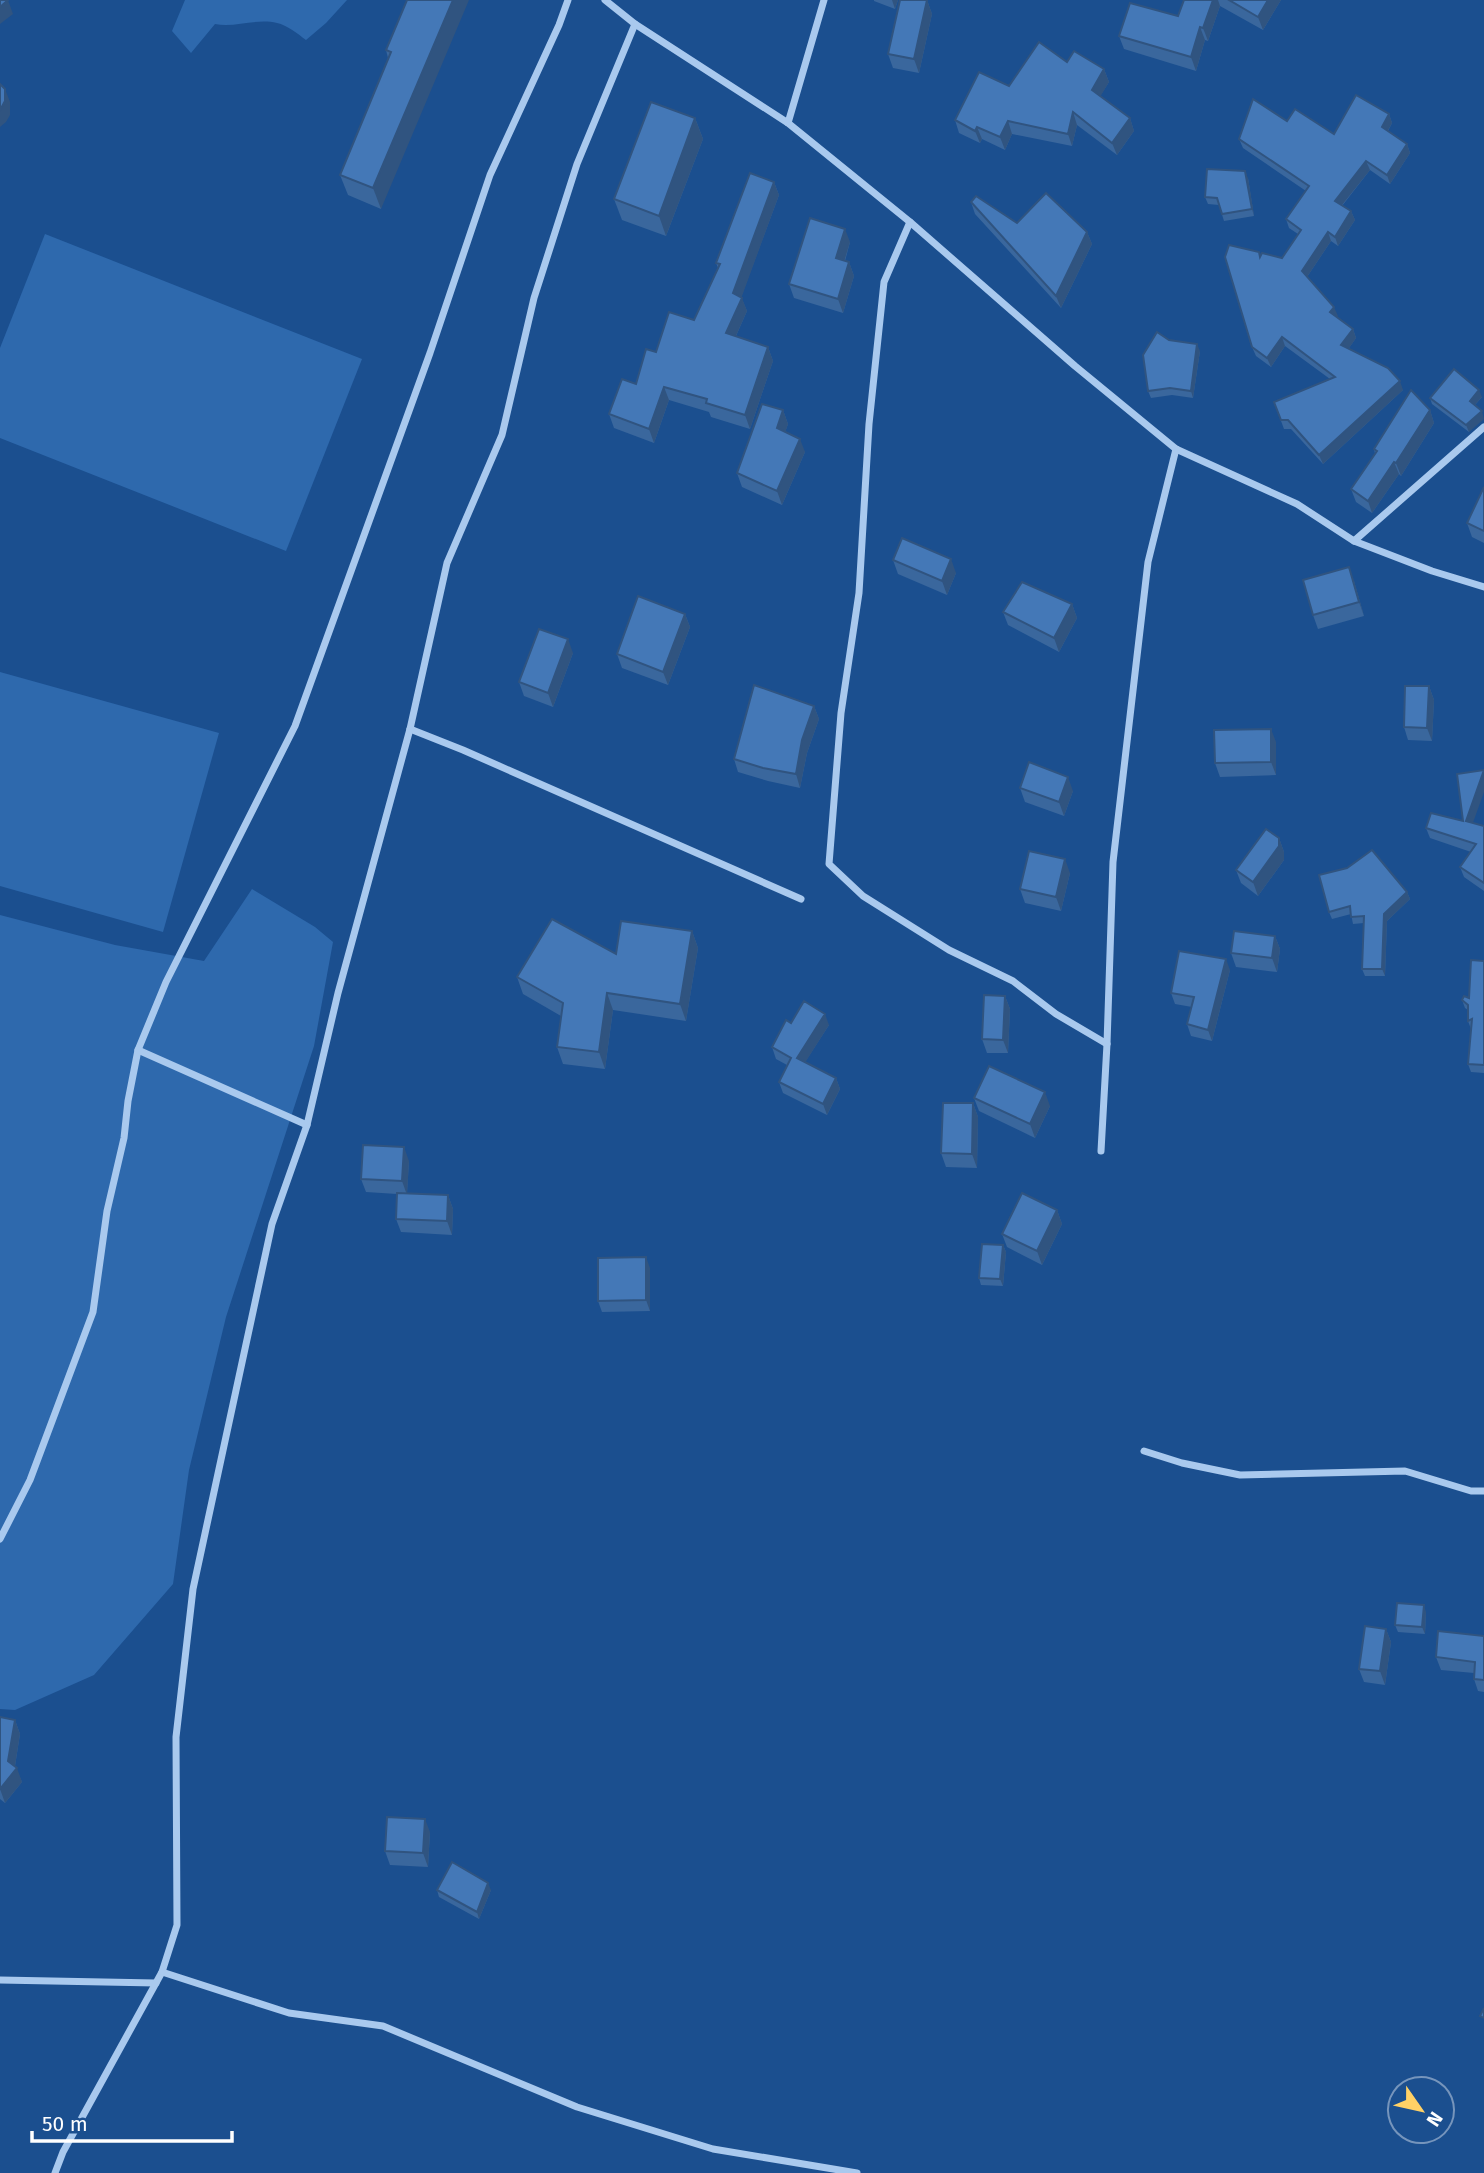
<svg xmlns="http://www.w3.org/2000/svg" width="1484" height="2173" viewBox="0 0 1484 2173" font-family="'Fira Sans',sans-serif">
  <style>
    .green { fill: #2e69ad }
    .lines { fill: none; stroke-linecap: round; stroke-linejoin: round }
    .minor { stroke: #a9c9ee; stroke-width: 7 }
    .wall { fill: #3a679d }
    .shaded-wall { fill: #305480 }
    .building { fill: #4478b7; stroke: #305480; stroke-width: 2 }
  </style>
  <rect width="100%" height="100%" fill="#1b4f8f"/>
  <g class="green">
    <path d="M185 0H347L326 23 306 40C298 34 287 25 277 23 256 18 235 28 215 24L191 53 172 31Z"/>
    <path d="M45 234 362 359 286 551 0 438V348Z"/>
    <path d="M0 672 219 733 163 932 0 886Z"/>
    <path d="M252 889 315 927 333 942 314 1046 226 1317 189 1470 173 1584 94 1675 15 1710 0 1709V915L115 945 204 961Z"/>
  </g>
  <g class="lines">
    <g class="minor">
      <path d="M605 0 635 24 788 123 910 222 1075 366 1176 449 1297 504 1354 541 1432 571 1484 587"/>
      <path d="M788 123 824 0"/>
      <path d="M910 222 884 282 869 424 859 593 841 713 829 864 863 896 949 950 1013 981 1056 1014 1107 1044"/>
      <path d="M1354 541 1484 427"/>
      <path d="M410 729 463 750 801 899"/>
      <path d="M138 1050 307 1125"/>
      <path d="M1101 1151 1107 1044 1113 862 1148 562 1176 449"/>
      <path d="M1144 1451 1182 1463 1240 1475 1405 1471 1471 1491H1484"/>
      <path d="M0 1539 30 1480 93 1312 107 1211 124 1138 128 1101 138 1050 166 982 295 726 430 353 490 175 559 25 568 0"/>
      <path d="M162 1972 289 2013 383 2026 577 2107 713 2149 857 2173"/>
      <path d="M0 1980 156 1983"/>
      <path d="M55 2173 63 2152 162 1972 177 1925 176 1737 193 1589 272 1224 307 1125 338 993 410 729 447 563 502 435 534 298 577 164 635 24"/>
    </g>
  </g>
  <g class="wall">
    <path d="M407 0 381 209 348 195 340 175 388 58 386 50Z"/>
    <path d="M874 0H898L895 9 874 1Z"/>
    <path d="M927 0 932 14 919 73 893 68 888 54Z"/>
    <path d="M1184 0H1281L1263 30 1220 6 1208 41 1205 40 1196 71 1124 49 1119 36 1178 16Z"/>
    <path d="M1067 62 1104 69 1109 82 1100 96 1130 118 1134 131 1117 155 1077 125 1072 146 1012 134 1005 150 982 139 980 143 959 133 955 120 1009 86Z"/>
    <path d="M1389 114 1392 123 1388 131 1407 144 1410 153 1390 184 1370 170 1342 206 1351 211 1355 220 1338 246 1331 241 1307 277 1337 317 1353 329 1356 338 1349 348 1403 390 1323 464 1291 429H1284L1274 402 1330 379 1285 346 1271 367 1256 356 1252 347 1260 256 1282 258 1298 234 1289 228 1286 219 1306 191 1243 148 1239 139 1287 121 1334 134Z"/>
    <path d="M695 118 703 139 666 236 622 220 614 199Z"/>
    <path d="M1248 178 1254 216 1224 221 1219 205 1208 204 1205 197Z"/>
    <path d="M774 182 779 195 741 297 747 311 736 336 768 347 773 361 750 429 711 417 709 412 669 400 654 443 614 428 609 414 636 384 656 352 694 320 718 268 716 263Z"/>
    <path d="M971 202 1017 223 1087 232 1092 244 1061 308 975 214Z"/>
    <path d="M850 242 845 261 849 262 854 276 843 313 794 298 789 284Z"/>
    <path d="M1200 351 1193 398 1172 395 1151 398 1148 391Z"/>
    <path d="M1482 397 1475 405 1469 432 1432 404 1430 398Z"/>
    <path d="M783 410 788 424 785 432 805 452 782 505 742 487 737 473Z"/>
    <path d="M1430 410 1434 423 1401 476 1399 474 1372 513 1356 502 1351 489 1375 454 1374 449Z"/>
    <path d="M1484 487V543L1472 537 1467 523Z"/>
    <path d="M893 560 956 573 947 595 898 574Z"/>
    <path d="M1354 581 1364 616 1318 629 1313 615Z"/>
    <path d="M1072 604 1077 618 1059 652 1008 625 1003 612Z"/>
    <path d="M685 614 690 627 668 685 622 668 617 654Z"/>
    <path d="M573 653 553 707 524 696 519 682Z"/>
    <path d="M1429 686 1434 700 1432 741 1408 740 1404 727Z"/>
    <path d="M814 706 819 719 807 753 800 788 768 781 738 772 734 759Z"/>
    <path d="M1276 742V775L1220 777 1215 763Z"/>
    <path d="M1020 788 1073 791 1064 816 1025 802Z"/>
    <path d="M1473 823 1484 826V891L1464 877 1460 867 1471 852 1430 838 1426 828Z"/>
    <path d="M1279 838 1284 852V860L1258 896 1241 883 1236 870Z"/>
    <path d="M1070 873 1061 911 1025 903 1020 889Z"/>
    <path d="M1407 892 1410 899 1387 921 1385 976H1365L1362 969 1364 923 1353 924 1351 914 1332 919 1329 912Z"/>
    <path d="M692 931 698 948 686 1021 613 1010 605 1069 563 1064 557 1047 561 1016 523 994 517 977 616 954Z"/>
    <path d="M1275 936 1280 949 1277 972 1236 967 1231 953Z"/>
    <path d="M1484 961V1073L1471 1072 1468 1064 1471 1029 1468 1021V1010L1465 1008 1462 1000 1469 998Z"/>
    <path d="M1230 970 1212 1041 1191 1036 1187 1024 1192 1007 1175 1004 1171 993Z"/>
    <path d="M1005 996 1010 1009 1008 1053H987L982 1039Z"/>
    <path d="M791 1023 829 1025 805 1062 836 1078 840 1089 827 1115 783 1093 779 1082 787 1065 776 1059 772 1047Z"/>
    <path d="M974 1098 1050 1106 1035 1138 979 1111Z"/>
    <path d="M973 1103 978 1117 977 1168 946 1167 941 1153Z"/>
    <path d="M409 1161 407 1193 448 1195 453 1209 452 1235 401 1232 396 1219 397 1194 366 1192 361 1179Z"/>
    <path d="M1057 1210 1062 1224 1042 1265 1007 1247 1002 1234Z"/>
    <path d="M1003 1245 1006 1252 1003 1286 981 1285 979 1278Z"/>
    <path d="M650 1268V1311L602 1312 598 1301Z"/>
    <path d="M1426 1612 1425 1634 1398 1632 1395 1625Z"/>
    <path d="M1386 1629 1391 1642 1385 1685 1364 1682 1359 1669Z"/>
    <path d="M1484 1636V1692L1478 1691 1474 1679V1673L1441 1670 1436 1657Z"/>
    <path d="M0 1717 15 1720 20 1734 15 1766 22 1782 5 1803 0 1799Z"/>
    <path d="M430 1832 428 1867 390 1865 385 1851Z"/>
    <path d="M437 1890H491L479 1919 439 1897Z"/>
  </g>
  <g class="shaded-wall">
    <path d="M8 0 13 14 0 24V7Z"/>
    <path d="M453 0H469L381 209 373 188Z"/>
    <path d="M892 0H898L895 9Z"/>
    <path d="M927 0 932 14 919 73 914 59Z"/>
    <path d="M1213 0H1218L1220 6 1208 41 1203 28Z"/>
    <path d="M1268 0H1281L1263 30 1258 17Z"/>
    <path d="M1200 27 1205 40 1196 71 1191 57Z"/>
    <path d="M1104 69 1109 82 1097 102 1092 90Z"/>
    <path d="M5 89 10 102V115L6 122 0 127V110Z"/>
    <path d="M1073 112 1077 125 1072 146 1068 134Z"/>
    <path d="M1389 114 1392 123 1385 136 1382 127Z"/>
    <path d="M695 118 703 139 666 236 659 216Z"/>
    <path d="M1130 118 1134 131 1117 155 1112 143Z"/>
    <path d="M1008 121 1012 134 1005 150 1000 137Z"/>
    <path d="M977 127 982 139 980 143 975 131Z"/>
    <path d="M1407 144 1410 153 1390 184 1387 175Z"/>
    <path d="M1366 161 1370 170 1338 210 1335 201Z"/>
    <path d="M1245 171 1248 178 1254 216 1252 209Z"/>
    <path d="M774 182 779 195 738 307 733 293Z"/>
    <path d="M1351 211 1355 220 1338 246 1335 237Z"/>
    <path d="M845 229 850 242 841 272 836 258Z"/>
    <path d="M1087 232 1092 244 1061 308 1056 296Z"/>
    <path d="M1328 232 1331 241 1305 280 1302 271Z"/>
    <path d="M849 262 854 276 843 313 838 299Z"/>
    <path d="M742 298 747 311 731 347 726 333Z"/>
    <path d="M1334 307 1338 316 1333 321 1330 312Z"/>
    <path d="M1353 329 1356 338 1345 354 1341 345Z"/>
    <path d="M1282 337 1285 346 1271 367 1267 358Z"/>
    <path d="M1197 344 1200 351 1193 398 1191 391Z"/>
    <path d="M768 347 773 361 750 429 745 415Z"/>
    <path d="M1400 381 1403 390 1323 464 1319 455Z"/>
    <path d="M664 387 669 400 654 443 649 429Z"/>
    <path d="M1479 390 1482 397 1472 408 1470 401Z"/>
    <path d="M783 410 788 424 782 442 777 428Z"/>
    <path d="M1430 410 1434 423 1401 476 1396 463Z"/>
    <path d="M1482 411 1484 419 1469 432 1466 425Z"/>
    <path d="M800 439 805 452 782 505 777 491Z"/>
    <path d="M1394 462 1399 474 1372 513 1368 501Z"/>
    <path d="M951 559 956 573 947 595 942 581Z"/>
    <path d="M1349 567 1354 581 1364 616 1359 602Z"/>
    <path d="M1072 604 1077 618 1059 652 1054 638Z"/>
    <path d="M685 614 690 627 668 685 663 672Z"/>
    <path d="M568 639 573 653 553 707 548 693Z"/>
    <path d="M1429 686 1434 700 1432 741 1427 728Z"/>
    <path d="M814 706 819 719 807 753 800 788 796 774 802 740Z"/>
    <path d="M1271 729 1276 742V775L1271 762Z"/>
    <path d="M1484 772V792L1470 831 1466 821Z"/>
    <path d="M1068 777 1073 791 1064 816 1059 802Z"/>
    <path d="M1279 838 1284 852V860L1258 896 1253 882Z"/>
    <path d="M1065 859 1070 873 1061 911 1056 897Z"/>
    <path d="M1407 892 1410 899 1387 921 1385 976 1382 969 1384 914Z"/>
    <path d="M692 931 698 948 686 1021 680 1004Z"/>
    <path d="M1275 936 1280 949 1277 972 1272 958Z"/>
    <path d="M1226 959 1230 970 1212 1041 1208 1030Z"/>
    <path d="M607 993 613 1010 605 1069 599 1052Z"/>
    <path d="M1005 996 1010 1009 1008 1053 1003 1040Z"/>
    <path d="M825 1014 829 1025 801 1069 797 1058Z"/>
    <path d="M836 1078 840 1089 827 1115 823 1104Z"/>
    <path d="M1045 1092 1050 1106 1035 1138 1030 1124Z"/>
    <path d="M973 1103 978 1117 977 1168 972 1154Z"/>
    <path d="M404 1147 409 1161 407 1195 402 1181Z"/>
    <path d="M448 1195 453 1209 452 1235 447 1221Z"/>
    <path d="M1057 1210 1062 1224 1042 1265 1037 1251Z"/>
    <path d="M1003 1245 1006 1252 1003 1286 1000 1279Z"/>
    <path d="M646 1257 650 1268V1311L646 1300Z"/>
    <path d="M1424 1605 1426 1612 1425 1634 1422 1627Z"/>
    <path d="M1386 1629 1391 1642 1385 1685 1380 1671Z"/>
    <path d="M15 1720 20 1734 14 1772 17 1768 22 1782 5 1803 0 1789 8 1761Z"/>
    <path d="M425 1819 430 1832 428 1867 423 1853Z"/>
    <path d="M488 1883 491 1890 479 1919 477 1912Z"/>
  </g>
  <g class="building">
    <path d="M0 0H8L0 7Z"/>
    <path d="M407 0H453L373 188 340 175 391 52 386 50Z"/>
    <path d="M900 0H927L914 59 888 54Z"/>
    <path d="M1184 0H1213L1203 28 1200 27 1191 57 1119 36 1130 3 1178 16Z"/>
    <path d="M1229 0H1268L1258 17Z"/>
    <path d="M1039 42 1067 62 1074 51 1104 69 1092 90 1130 118 1112 143 1073 112 1068 134 1008 121 1000 137 977 127 975 131 955 120 979 72 1009 86Z"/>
    <path d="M0 84 5 89V101L0 110Z"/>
    <path d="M1356 95 1389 114 1382 127 1407 144 1387 175 1366 161 1335 201 1351 211 1335 237 1328 232 1302 271 1334 307 1330 312 1353 329 1341 345 1388 368 1400 381 1319 455 1288 420H1281L1274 402 1335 377 1282 337 1267 358 1252 347 1225 257 1229 245 1259 252 1260 257 1262 253 1282 258 1301 230 1286 219 1309 186 1239 139 1253 99 1287 121 1295 109 1334 134Z"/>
    <path d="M651 102 695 118 659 216 614 199Z"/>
    <path d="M1207 169 1245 171 1252 209 1222 214 1217 198 1205 197Z"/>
    <path d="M750 173 774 182 733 293 742 298 726 333 768 347 745 415 706 403 707 399 664 387 649 429 609 414 622 379 636 384 646 349 656 352 669 312 694 320 720 264 716 263Z"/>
    <path d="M1046 193 1087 232 1056 296 971 202 976 196 1017 223Z"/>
    <path d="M810 218 845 229 836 258 849 262 838 299 789 284Z"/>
    <path d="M1157 332 1169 340 1197 344 1191 391 1170 388 1148 391 1143 355Z"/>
    <path d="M1454 369 1479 390 1470 401 1482 411 1466 425 1430 398Z"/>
    <path d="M1411 390 1430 410 1396 463 1394 462 1368 501 1351 489 1377 451 1374 449Z"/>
    <path d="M762 404 783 410 777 428 800 439 777 491 737 473Z"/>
    <path d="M1484 487V531L1467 523Z"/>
    <path d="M902 538 951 559 942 581 893 560Z"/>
    <path d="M1349 567 1359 602 1313 615 1303 580Z"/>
    <path d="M1022 582 1072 604 1054 638 1003 612Z"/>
    <path d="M638 596 685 614 663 672 617 654Z"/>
    <path d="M539 629 568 639 548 693 519 682Z"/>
    <path d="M754 685 814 706 802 740 796 774 763 768 734 759Z"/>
    <path d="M1405 686H1429L1427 728 1404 727Z"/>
    <path d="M1271 729V762L1215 763 1214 730Z"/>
    <path d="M1029 762 1068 777 1059 802 1020 788Z"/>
    <path d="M1484 770 1466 821 1484 826V883L1460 867 1476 844 1426 828 1431 813 1463 821 1457 774Z"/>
    <path d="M1266 829 1279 838V846L1253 882 1236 870Z"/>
    <path d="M1372 850 1407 892 1384 914 1382 969H1362L1364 916 1351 917 1350 906 1329 912 1319 875 1347 868Z"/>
    <path d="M1029 851 1065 859 1056 897 1020 889Z"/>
    <path d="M552 919 616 954 621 921 692 931 680 1004 607 993 599 1052 557 1047 563 1003 517 977Z"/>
    <path d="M1234 931 1275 936 1272 958 1231 953Z"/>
    <path d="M1179 951 1226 959 1208 1030 1187 1024 1194 997 1171 993Z"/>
    <path d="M1471 960 1484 961V1065L1468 1064 1472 1019 1468 1021V1005L1462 1000 1464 996 1469 998Z"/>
    <path d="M984 995 1005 996 1003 1040 982 1039Z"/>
    <path d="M804 1001 825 1014 797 1058 836 1078 823 1104 779 1082 791 1058 772 1047 786 1020 791 1023Z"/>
    <path d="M989 1066 1045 1092 1030 1124 974 1098Z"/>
    <path d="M943 1103H973L972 1154 941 1153Z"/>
    <path d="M363 1145 404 1147 402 1181 361 1179Z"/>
    <path d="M397 1193 448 1195 447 1221 396 1219Z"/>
    <path d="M1022 1193 1057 1210 1037 1251 1002 1234Z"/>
    <path d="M982 1244 1003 1245 1000 1279 979 1278Z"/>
    <path d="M646 1257V1300L598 1301V1258Z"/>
    <path d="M1397 1603 1424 1605 1422 1627 1395 1625Z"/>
    <path d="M1365 1626 1386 1629 1380 1671 1359 1669Z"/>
    <path d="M1438 1631 1484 1636V1680L1474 1679 1475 1662 1436 1657Z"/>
    <path d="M0 1717 15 1720 8 1761 17 1768 0 1789Z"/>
    <path d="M387 1817 425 1819 423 1853 385 1851Z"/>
    <path d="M452 1862 488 1883 477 1912 437 1890Z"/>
    <path d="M1484 2008V2018L1480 2016Z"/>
  </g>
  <g transform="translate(1421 2110) rotate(124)"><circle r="33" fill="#1b4f8f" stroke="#7695bc" stroke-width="2"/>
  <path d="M0-5L12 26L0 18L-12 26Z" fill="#ffd166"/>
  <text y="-10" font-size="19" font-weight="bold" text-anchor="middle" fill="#ffffff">N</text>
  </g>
  <path d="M32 2131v10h200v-10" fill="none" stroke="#ffffff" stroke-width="3.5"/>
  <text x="42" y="2131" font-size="21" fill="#ffffff" stroke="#1b4f8f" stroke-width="5" paint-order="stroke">50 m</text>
</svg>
